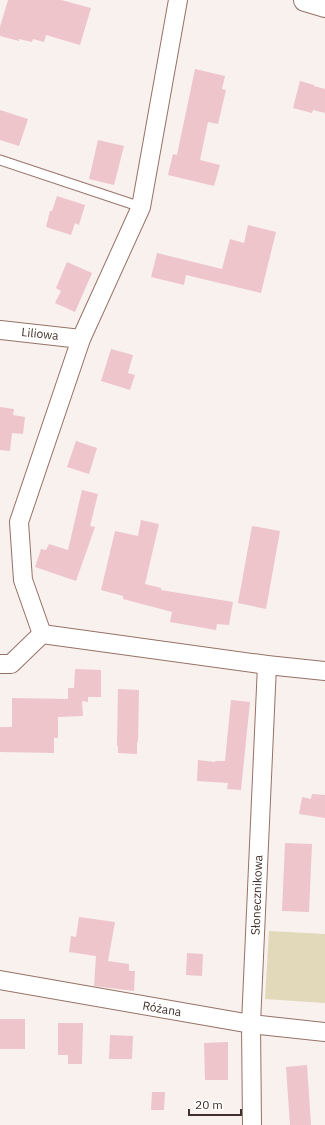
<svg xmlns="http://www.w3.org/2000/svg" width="325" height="1125" viewBox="0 0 325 1125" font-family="'IBM Plex Sans',sans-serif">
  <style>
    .green { fill: #e2d9ba }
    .building { fill: #eec5ca }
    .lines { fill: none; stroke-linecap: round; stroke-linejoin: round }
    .service-casing { stroke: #967266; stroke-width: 11 }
    .minor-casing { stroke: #967266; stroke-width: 20 }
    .primary-casing { stroke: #967266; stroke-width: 24 }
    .service { stroke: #fff; stroke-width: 9 }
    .minor { stroke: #fff; stroke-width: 18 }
    .primary { stroke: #fff; stroke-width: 22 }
    .labels { text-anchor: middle; stroke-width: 3.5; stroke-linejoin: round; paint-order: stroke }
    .street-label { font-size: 12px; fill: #40312c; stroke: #fff }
  </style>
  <rect width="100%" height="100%" fill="#f9f1ee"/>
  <path class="green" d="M269 931 325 934V1003L265 999Z"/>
  <g class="building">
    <path d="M8 0H61L91 8 80 45 46 35 44 42 33 39 32 42 19 39V41L0 36V27Z"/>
    <path d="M195 69 225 76 222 89 226 90 218 124 208 122 200 160 220 165 214 186 168 175 173 154 177 155Z"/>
    <path d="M300 81 314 85V86L325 89V113L313 110 312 113 293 108Z"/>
    <path d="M0 110 28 119 19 146 0 140Z"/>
    <path d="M98 140 124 146 114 185 89 179Z"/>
    <path d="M57 196 85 205 79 225 75 223 71 235 46 227 50 211H52Z"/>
    <path d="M248 225 276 232 261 293 186 275 184 285 151 277 157 253 222 269 230 239 244 243Z"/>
    <path d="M67 262 92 273 75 312 55 303 61 291 56 288Z"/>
    <path d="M111 349 133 355 128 373 135 375 130 390 101 381Z"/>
    <path d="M0 407 14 409 13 415 25 417 23 434 12 433 10 451 0 450Z"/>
    <path d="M76 441 97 448 89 474 67 467Z"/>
    <path d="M82 490 98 494 90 526 95 527 76 581 35 567 41 549 46 550 49 544 68 550Z"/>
    <path d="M141 520 159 524 145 584 161 588V590L233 602 229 625 217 624 216 630 170 622 172 612 123 599V596L101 590 115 531 138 536Z"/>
    <path d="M252 526 280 531 266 609 238 603Z"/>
    <path d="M75 669 101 670V697H88V702L82 701 83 716 58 717V738H54V753L0 752V727H12V698L68 699V688H74Z"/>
    <path d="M118 689 139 690 138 742H137V754L118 753V746H117Z"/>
    <path d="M231 700 250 702 241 790 227 789 228 783 197 781 198 760 215 762V761H225Z"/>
    <path d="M312 794 325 795V818L299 814 302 797 311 799Z"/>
    <path d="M285 843 312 844 309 912 282 911Z"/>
    <path d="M79 917 115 922 108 961 129 964V971H135L134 991 94 986 96 956 69 952 71 936 76 937Z"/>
    <path d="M187 953 203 954 202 976 186 975Z"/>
    <rect x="0" y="1019" width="25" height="30"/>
    <path d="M58 1023H83L82 1064H68V1055H58Z"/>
    <path d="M110 1035 133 1036 132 1059H109Z"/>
    <path d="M228 1042V1080H205L204 1043Z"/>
    <path d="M307 1065 311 1125H290L286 1067Z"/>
    <path d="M152 1092H165L164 1110H151Z"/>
  </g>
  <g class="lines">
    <defs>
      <path id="service" d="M0 160 141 207"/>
      <g id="minor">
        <path d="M0 330 81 339"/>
        <path d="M42 634 23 580 19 522 81 339 141 207 178 0"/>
        <path d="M0 664H11L42 634 267 665 325 671"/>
        <path d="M0 980 251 1024 325 1032"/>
        <path d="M252 1125 251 1024 267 665"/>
      </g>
      <path id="primary" d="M305 0 325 6"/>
    </defs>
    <use href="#service" class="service-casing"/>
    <use href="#minor" class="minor-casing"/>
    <use href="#primary" class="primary-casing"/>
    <use href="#service" class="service"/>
    <use href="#minor" class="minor"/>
    <use href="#primary" class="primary"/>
  </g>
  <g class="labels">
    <g class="street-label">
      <text transform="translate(40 334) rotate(6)" y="4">Liliowa</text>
      <text transform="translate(257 895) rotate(-88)" y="4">Słonecznikowa</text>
      <text transform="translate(162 1009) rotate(10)" y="4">Różana</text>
    </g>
  </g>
  <path d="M189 1109v6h52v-6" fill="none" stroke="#40312c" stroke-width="2"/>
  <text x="195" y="1109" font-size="12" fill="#40312c" stroke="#ffffff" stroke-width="3" paint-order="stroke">20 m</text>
</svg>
